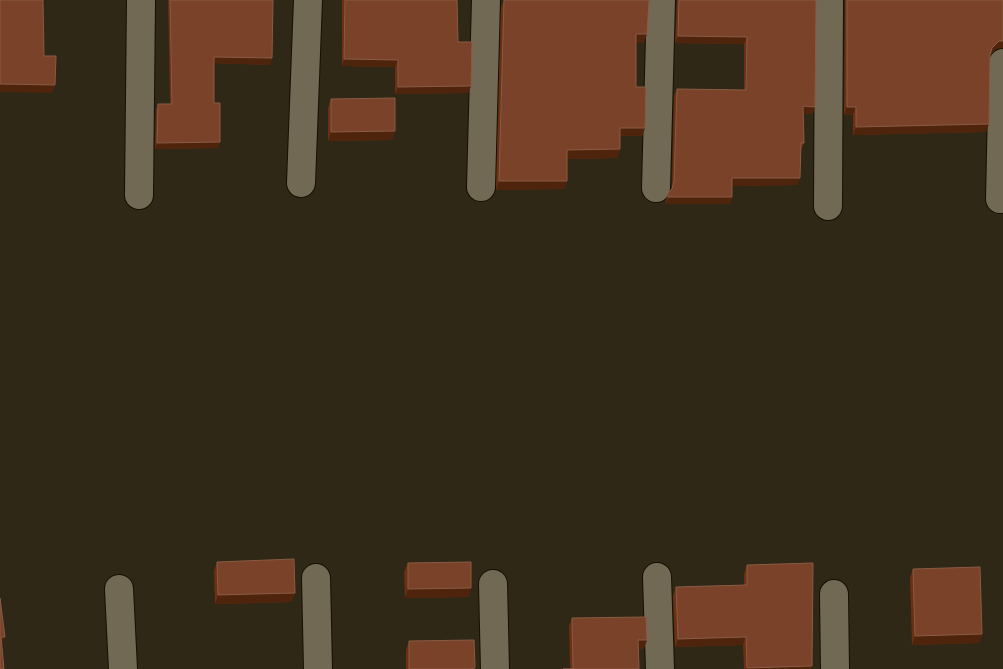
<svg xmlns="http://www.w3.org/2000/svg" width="1003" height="669" viewBox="0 0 1003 669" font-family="Merriweather,serif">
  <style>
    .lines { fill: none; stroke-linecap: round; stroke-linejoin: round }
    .minor-casing { stroke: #171002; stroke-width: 30 }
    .minor { stroke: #726955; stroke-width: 28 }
    .wall { fill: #6c2f14 }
    .shaded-wall { fill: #4e240c }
    .building { fill: #794229; stroke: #8a5b44 }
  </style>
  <rect width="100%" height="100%" fill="#2f2816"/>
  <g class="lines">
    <defs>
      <g id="minor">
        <path d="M301 183 308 0"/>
        <path d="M481 187 486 0"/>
        <path d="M656 188 661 0"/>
        <path d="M139 195 141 0"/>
        <path d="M1000 199 1003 63"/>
        <path d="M828 206 829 0"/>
        <path d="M657 577 660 669"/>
        <path d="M316 578 318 669"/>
        <path d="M493 584 495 669"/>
        <path d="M119 589 123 669"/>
        <path d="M834 594 835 669"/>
      </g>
    </defs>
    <use href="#minor" class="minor-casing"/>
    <use href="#minor" class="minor"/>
  </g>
  <g class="wall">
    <path d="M168 0H273L272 58 270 65 214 63V103L218 148 155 149 156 110 158 104H170Z"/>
    <path d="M342 0H457L458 42 471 86 468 93 395 94V67L342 66Z"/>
    <path d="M504 0H649L644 43H636V87L645 128 642 136H620V149L617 158 567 159V181L564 189 496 190 501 7Z"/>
    <path d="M677 0H816L813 114H803L804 143 801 150 800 178 797 185 732 186V197L730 204H666V200L668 193 672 188 674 96 677 89 744 90V44L675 43Z"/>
    <path d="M845 0H1003L996 49 990 55 986 132 853 135V115H844Z"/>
    <path d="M331 99 395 131 392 140 328 141V108Z"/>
    <path d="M217 562 295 593 291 602 215 604 214 571Z"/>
    <path d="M408 563 471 588 468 597 405 598 404 572Z"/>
    <path d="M747 565 811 669H744L743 645 675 647 673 596 676 587 744 585V574Z"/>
    <path d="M913 569 982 634 979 643 912 645 910 578Z"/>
    <path d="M572 618 647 640 644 648 638 649 639 669H570L569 626Z"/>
    <path d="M409 641 474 669H406V650Z"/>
  </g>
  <g class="shaded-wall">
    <path d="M636 34H647L644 43H632Z"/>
    <path d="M678 36 747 37 744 44 675 43Z"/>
    <path d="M999 41H1003V48L996 49 989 55 992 48Z"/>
    <path d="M214 57 272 58 270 65 211 63Z"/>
    <path d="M344 59 398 60 395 67 342 66Z"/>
    <path d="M0 84 55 85 52 93 0 92Z"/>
    <path d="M471 86 468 93 395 94 398 87Z"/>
    <path d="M803 106 815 107 813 114H800Z"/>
    <path d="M847 107H856L853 115H844Z"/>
    <path d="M989 124 986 132 853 135 856 127Z"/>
    <path d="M620 128H645L642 136H617Z"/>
    <path d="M395 131 392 140 328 141 331 132Z"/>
    <path d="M220 142 218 148 155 149 157 143Z"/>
    <path d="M620 149 617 158 564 159 567 150Z"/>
    <path d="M732 178H800L797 185 730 186Z"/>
    <path d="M499 181H567L564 189 496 190Z"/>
    <path d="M668 197H732L730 204H666Z"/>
    <path d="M471 588 468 597 405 598 408 589Z"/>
    <path d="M295 593 291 602 215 604 218 595Z"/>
    <path d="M982 634 979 643 912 645 915 636Z"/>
    <path d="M1 637H5L2 645Z"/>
    <path d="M746 637 743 645 675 647 678 639Z"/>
    <path d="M638 640H647L644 648 635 649Z"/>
    <path d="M812 666 811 669H746L747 668Z"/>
  </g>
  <g class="building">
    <path d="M0 0H43L44 56H56L55 85 0 84Z"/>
    <path d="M170 0H273L272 58 214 57V103H220V142L157 143 158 104H172Z"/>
    <path d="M345 0H457L458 42H472L471 86 398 87V60L344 59Z"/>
    <path d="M504 0H649L647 34H636V87H646L645 128H620V149L567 150V181H499Z"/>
    <path d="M679 0H816L815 107 803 106 804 143H801L800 178H732V197H668V193L672 189 674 181 677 89 746 90 747 37 678 36Z"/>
    <path d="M847 0H1003V41H999L992 48 990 55 989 124 856 127V107H847Z"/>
    <path d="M395 98V131L331 132V99Z"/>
    <path d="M294 559 295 593 218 595 217 562Z"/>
    <path d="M471 562V588L408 589V563Z"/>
    <path d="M813 563 812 666 747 668 746 637 678 639 676 587 747 585V565Z"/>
    <path d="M980 567 982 634 915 636 913 569Z"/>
    <path d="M0 598 5 637H1L4 669H0Z"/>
    <path d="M646 617 647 640H638L639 669H563H573L572 618Z"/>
    <path d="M474 640 475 668 470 669H409V641Z"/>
  </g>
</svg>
